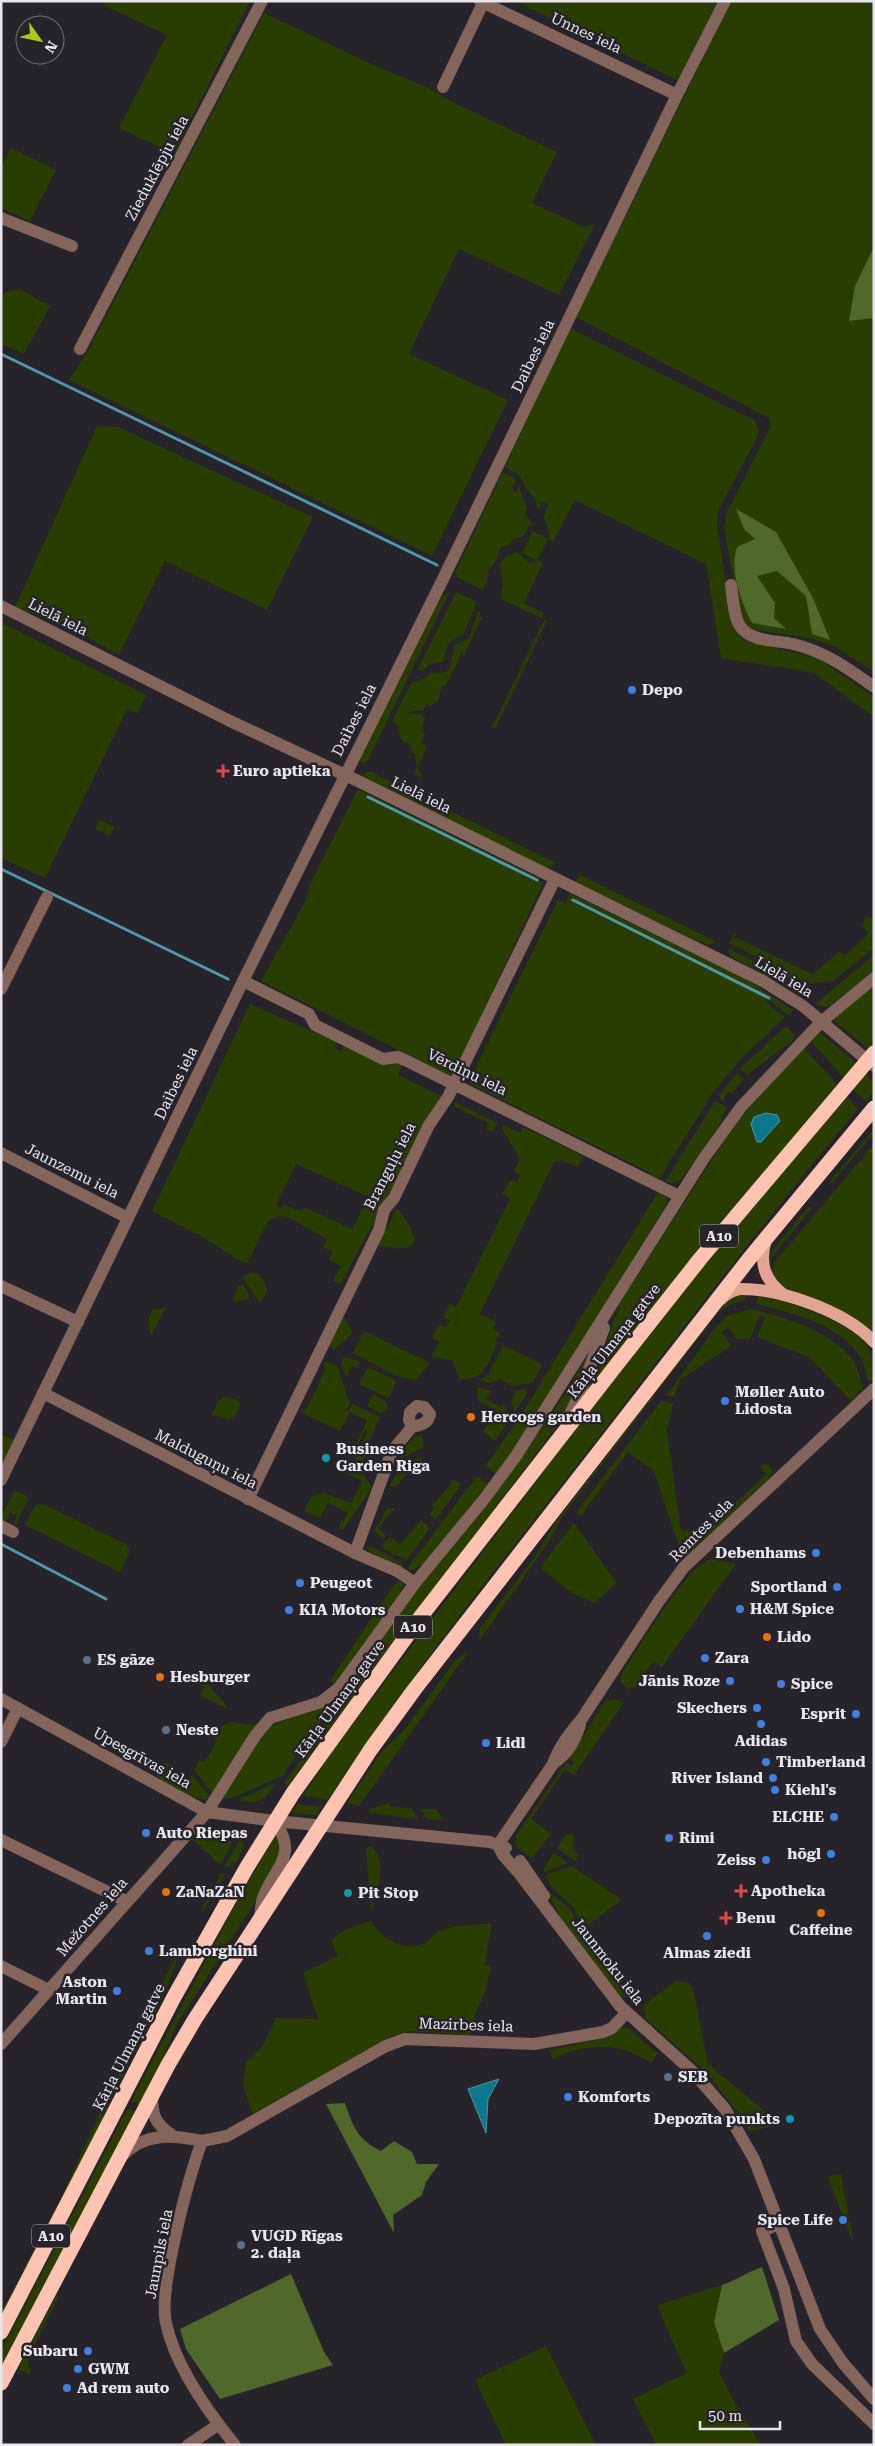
<svg xmlns="http://www.w3.org/2000/svg" width="875" height="2446" viewBox="0 0 875 2446" font-family="'Roboto Serif',serif">
  <style>
    .green { fill: #2a3d00; fill-rule: evenodd }
    .forest { fill: #51682b }
    .water { fill: #0c768d; stroke: #4e98aa }
    .lines { fill: none; stroke-linecap: round; stroke-linejoin: round }
    .stream { stroke: #4e98aa; stroke-width: 3 }
    .minor { stroke: #83655c; stroke-width: 12 }
    .major { stroke: #e2a593; stroke-width: 12 }
    .highway { stroke: #fec3b1; stroke-width: 15 }
    .shop-dot { fill: #3f7fe0; stroke: #27232b; stroke-width: 2 }
    .health-dot { fill: #e0444e; stroke: #27232b; stroke-width: 2 }
    .food-dot { fill: #e8710a; stroke: #27232b; stroke-width: 2 }
    .culture-dot { fill: #0f9aa8; stroke: #27232b; stroke-width: 2 }
    .service-dot { fill: #5c6f8a; stroke: #27232b; stroke-width: 2 }
    .labels { text-anchor: middle; stroke-width: 5; stroke-linejoin: round; paint-order: stroke }
    .shield { fill: #27232b; stroke: #afacb2; stroke-width: 1 }
    .shield-label { font-size: 14px; font-weight: bold; fill: #e9e6ec }
    .street-label { font-size: 15px; fill: #e9e6ec; stroke: #27232b }
    .poi-label { font-size: 15px; font-weight: bold; fill: #e9e6ec; stroke: #27232b; text-anchor: start }
  </style>
  <rect width="100%" height="100%" fill="#27232b"/>
  <g class="green">
    <path d="M106 1H250L177 148 166 150 119 128 167 35 103 5Z"/>
    <path d="M515 1H718L677 80Z"/>
    <path d="M731 1H874V672L836 647 810 638 755 630 748 627 740 617 724 527 727 512 771 426 769 418 576 317Z"/>
    <path d="M264 13 369 63 431 89 450 101 557 152 532 203 584 227 595 224 559 295 459 249 409 354 508 400 432 556 69 380 88 351Z"/>
    <path d="M11 148 56 170 30 221 1 208V167Z"/>
    <path d="M19 289 50 306 24 354 1 344V298L4 293Z"/>
    <path d="M570 328 752 419 757 423 759 434 718 511 717 526 733 626 742 640 817 658 874 697V717L814 673 721 658 706 564 575 500 553 542 549 539 548 527 543 517 549 504 542 503 538 510 534 497 525 487 520 476 505 467Z"/>
    <path d="M97 426 118 427 313 517 267 610 165 561 119 655 76 631 15 607Z"/>
    <path d="M503 472 516 480 512 487 513 491 515 492 519 486 527 509 525 514 531 522 524 536 513 539 509 545 501 547 495 563 488 571 487 581 483 590 458 578 455 572Z"/>
    <path d="M533 531 548 539 537 561 522 553Z"/>
    <path d="M517 552 520 553 529 563 539 561 543 563 524 603 544 613 541 618 501 599 503 583 500 563 506 556Z"/>
    <path d="M450 591 368 760 364 763 358 761 441 597Z"/>
    <path d="M456 592 477 602 464 633 448 644 443 662 430 664 422 671 417 670Z"/>
    <path d="M478 611 481 612 479 616 482 618 463 657V651L446 685 441 688 439 700 430 706 426 704 423 711H412L409 713 419 714 425 718 422 731 425 735 421 743 427 747 417 769 423 776 419 777 414 774 417 766 415 755 411 752 410 745 401 739 398 726 392 721 412 682 423 679 432 672 444 673 449 669 454 646 469 638Z"/>
    <path d="M544 620 547 621 495 729 492 727Z"/>
    <path d="M1 622 146 695 138 713 127 709 45 878 1 858Z"/>
    <path d="M366 772H371L556 863 551 867H545L363 777Z"/>
    <path d="M358 789 536 877 543 884 455 1072 450 1076 261 981 306 900 310 884Z"/>
    <path d="M100 820 115 827 110 835 95 829Z"/>
    <path d="M580 875 717 942 709 945 700 942 575 882Z"/>
    <path d="M569 893 746 979 793 1010 788 1015 768 999 767 1003 785 1017 740 1060 714 1091 659 1179 651 1175V1173L468 1083 558 900 566 903Z"/>
    <path d="M866 916 874 920V948L833 981 804 985 793 982 777 967 729 943 737 930 735 937 814 975 817 970 839 952 846 955 869 933 862 926Z"/>
    <path d="M729 949 775 971 794 987 808 994V999L736 959 730 955Z"/>
    <path d="M874 955V970L831 1005 822 1007 815 1004Z"/>
    <path d="M874 985V1044L869 1049 832 1019Z"/>
    <path d="M250 1004 336 1042 334 1048 340 1051 344 1046 386 1066 397 1062 402 1064 398 1075 441 1096 340 1285 333 1280 341 1266 329 1260 333 1252 323 1247 327 1239 289 1218 280 1216 269 1220 247 1263H244L199 1235 152 1211ZM296 1164 369 1197 352 1229 304 1207 300 1211 285 1205 282 1208 276 1206Z"/>
    <path d="M786 1026 794 1035 792 1041 747 1075 739 1069Z"/>
    <path d="M819 1032 856 1063 844 1078 811 1041Z"/>
    <path d="M803 1047 837 1084 587 1394 621 1301 735 1124Z"/>
    <path d="M865 1072 874 1084V1092L866 1101 851 1088Z"/>
    <path d="M737 1073 744 1079 732 1093 729 1091 723 1099 725 1102 720 1099 719 1095Z"/>
    <path d="M846 1095 858 1109C763 1222 674 1340 584 1456 496 1569 407 1680 328 1800L303 1796 326 1760 642 1341 739 1220Z"/>
    <path d="M715 1101 727 1107 717 1129 680 1181 668 1183 665 1182Z"/>
    <path d="M455 1102 497 1123 493 1131 486 1130 488 1123 453 1106Z"/>
    <path d="M503 1125 520 1133 523 1127 583 1156 578 1167 561 1160 554 1162 480 1314 496 1322 493 1329 500 1333 496 1340 498 1342C489 1361 485 1381 460 1379L452 1360 431 1357 439 1342 432 1338 439 1324 446 1327 450 1320 443 1317 449 1304 456 1307 510 1199 502 1194 510 1180 517 1182 520 1175 514 1172 520 1159 502 1129Z"/>
    <path d="M874 1129V1133L832 1183 830 1181Z"/>
    <path d="M874 1144V1331L836 1308 780 1286 770 1274 774 1263Z"/>
    <path d="M659 1191 667 1198 666 1205 535 1418 496 1474 485 1466 514 1426Z"/>
    <path d="M809 1206 812 1208 768 1262 772 1251Z"/>
    <path d="M397 1208C421 1237 424 1257 378 1245Z"/>
    <path d="M253 1272 259 1274C268 1288 271 1289 260 1303L242 1277Z"/>
    <path d="M242 1284 249 1295V1299L235 1302 233 1300 238 1286Z"/>
    <path d="M747 1293 744 1301 731 1304 718 1312 562 1517 550 1540 479 1641 480 1628 534 1558 557 1520 716 1313 731 1297Z"/>
    <path d="M758 1295C786 1301 856 1322 869 1349 874 1358 870 1369 873 1379L869 1383C865 1373 865 1363 858 1354 836 1323 791 1313 756 1304Z"/>
    <path d="M166 1308 151 1335C147 1324 147 1319 153 1309Z"/>
    <path d="M751 1309C782 1316 829 1331 850 1356 857 1364 860 1377 863 1388L851 1401 809 1357 757 1337 765 1317 760 1315 750 1339H736L729 1328 722 1332 731 1346 680 1380 674 1397 666 1396 715 1328 728 1315Z"/>
    <path d="M341 1318 345 1319 353 1333 334 1350 329 1346Z"/>
    <path d="M364 1331 430 1363 416 1380 396 1376 353 1353Z"/>
    <path d="M503 1345 542 1364 533 1383 512 1386 501 1380 488 1383 480 1380 488 1375Z"/>
    <path d="M589 1353 579 1387 561 1421 356 1692 288 1786 284 1783 340 1705 341 1695 406 1603 503 1484 555 1409Z"/>
    <path d="M343 1357 360 1361 358 1367 352 1366 346 1378 341 1365Z"/>
    <path d="M327 1361 337 1366 350 1403 346 1410 349 1411 352 1404 380 1417 369 1443 361 1444 367 1433 366 1428 357 1447 367 1448 359 1470 371 1484 372 1488 343 1530 339 1528 341 1520 344 1521 348 1513 328 1503 320 1518 304 1511 312 1496 324 1493 351 1503 362 1481 342 1471 344 1467 351 1470 358 1452 353 1449 367 1421 350 1412 340 1431 301 1412 307 1408 325 1370 323 1364Z"/>
    <path d="M368 1367 397 1381 388 1398 359 1384Z"/>
    <path d="M477 1387 492 1391 485 1399 501 1407 504 1402 509 1420 495 1441 483 1432 495 1410 478 1401Z"/>
    <path d="M525 1389 527 1393 515 1412 511 1402 516 1390Z"/>
    <path d="M374 1394 388 1404 386 1410 382 1414 367 1406Z"/>
    <path d="M223 1397 235 1399 240 1403V1406L234 1418 228 1419 212 1415 219 1400Z"/>
    <path d="M661 1401 673 1403 667 1430 681 1531 707 1530 766 1474 759 1466 768 1465 773 1471 769 1478 683 1560 654 1471 628 1452 580 1517 577 1511Z"/>
    <path d="M1 1434 14 1440 1 1466Z"/>
    <path d="M416 1435 422 1437 424 1447 402 1458 397 1456Z"/>
    <path d="M421 1457 427 1471 414 1469 394 1487 390 1485 398 1469Z"/>
    <path d="M477 1476 488 1484 424 1563 413 1570 407 1569Z"/>
    <path d="M455 1479 461 1485 435 1520 429 1514 434 1508 432 1506Z"/>
    <path d="M15 1490 27 1496 28 1500 17 1522 19 1523 13 1525 17 1516 10 1512 6 1522 1 1520V1516Z"/>
    <path d="M38 1504 45 1505 126 1544 130 1551 120 1572 25 1525 34 1507Z"/>
    <path d="M396 1507 378 1528 386 1536 384 1539 374 1531 376 1525H378L386 1510Z"/>
    <path d="M421 1520 430 1528 407 1560 384 1549 383 1545 390 1537 400 1545Z"/>
    <path d="M574 1523 617 1583 594 1603 572 1593 543 1570 542 1565Z"/>
    <path d="M370 1546 401 1562 403 1565 401 1567 369 1551 367 1547Z"/>
    <path d="M711 1559 736 1564 662 1667 654 1661 634 1688 631 1687 629 1690 620 1681 621 1676C637 1651 686 1566 711 1559Z"/>
    <path d="M399 1580 403 1584 399 1596 335 1685 331 1680 336 1672 386 1596Z"/>
    <path d="M464 1654H467L359 1806 347 1803 383 1750 405 1729 454 1662Z"/>
    <path d="M200 1675 227 1706V1709L200 1695 204 1687 196 1683Z"/>
    <path d="M616 1699 623 1704 574 1775 565 1769 531 1819 551 1834 533 1857H530L516 1846 515 1837 566 1763 571 1766 574 1762 569 1759 606 1700Z"/>
    <path d="M327 1704 329 1710 282 1776 232 1798H223L259 1741 271 1726Z"/>
    <path d="M230 1722 257 1725 213 1794 194 1770 199 1760 205 1762 217 1740 213 1737 219 1728Z"/>
    <path d="M165 1763 170 1764 166 1772 187 1783 192 1775 210 1797C201 1805 166 1788 160 1779 157 1775 157 1771 158 1767Z"/>
    <path d="M273 1784 275 1785C262 1803 260 1803 239 1801L240 1799Z"/>
    <path d="M388 1803 392 1807 411 1808 419 1819 368 1813 369 1810Z"/>
    <path d="M297 1804 322 1807 317 1815 291 1813Z"/>
    <path d="M420 1809H435L445 1820 427 1819Z"/>
    <path d="M202 1824 232 1843 220 1865 190 1837Z"/>
    <path d="M276 1835 279 1836 281 1861 176 2026 163 2058 139 2105 131 2101 239 1898Z"/>
    <path d="M565 1835H574L573 1850 579 1855 575 1861 557 1848Z"/>
    <path d="M242 1837 244 1846 237 1862 231 1864 228 1868 225 1865Z"/>
    <path d="M372 1846C384 1862 380 1872 379 1891L373 1892V1909H371L366 1849 367 1847Z"/>
    <path d="M554 1853 569 1863 544 1872 543 1869Z"/>
    <path d="M572 1866 622 1900 583 1929 573 1907 552 1888 545 1875Z"/>
    <path d="M222 1872 225 1874 204 1910 202 1908Z"/>
    <path d="M548 1891 570 1909 581 1932 627 1997 622 1998C596 1965 563 1931 548 1891Z"/>
    <path d="M371 1921C381 1939 406 1954 426 1942 432 1938 436 1932 442 1930 454 1925 478 1925 492 1923L485 1964 491 1966 485 1993 475 2014 471 2035 410 2031 392 2036 252 2114 243 2084 246 2062 262 2047 276 2018 318 2019 303 1973 338 1956 331 1940 345 1930Z"/>
    <path d="M176 1956 178 1958 160 2003 113 2095 72 2187 1 2321V2313L63 2194 114 2082Z"/>
    <path d="M676 1981 689 1983 693 1988 708 2064 773 2118 774 2126 749 2131 741 2116 705 2071 646 2019 643 2007 646 2003Z"/>
    <path d="M623 2027 628 2028 658 2054 651 2063C619 2041 586 2044 552 2059L550 2050 604 2038Z"/>
    <path d="M128 2108 136 2112 1 2370V2351Z"/>
    <path d="M841 2174 853 2239 852 2240 829 2181V2176Z"/>
    <path d="M722 2285 714 2322 724 2353 719 2372 737 2407 761 2445H656L633 2399 687 2373 665 2325 658 2305Z"/>
    <path d="M59 2296 29 2356 28 2366 31 2370 29 2375 18 2369 56 2297Z"/>
    <path d="M546 2346 596 2445H506L475 2380Z"/>
  </g>
  <g class="forest">
    <path d="M874 247V318L849 321 855 286Z"/>
    <path d="M736 509 776 532 813 598 830 640 812 634 806 596 777 571 757 576 775 603 774 618 786 629 752 623C741 602 729 570 737 547L755 539 744 529Z"/>
    <path d="M345 2103C353 2127 357 2139 381 2151L394 2141 412 2152 417 2164H439L426 2182 422 2195 393 2215 394 2233 326 2104Z"/>
    <path d="M762 2267 779 2320 724 2353 714 2322 722 2285C737 2280 747 2272 762 2267Z"/>
    <path d="M291 2274 324 2352 333 2365 220 2399 186 2349 180 2329Z"/>
  </g>
  <g class="water">
    <path d="M766 1113 777 1115 780 1121 761 1142H757L751 1124 754 1117Z"/>
    <path d="M499 2079 488 2099 486 2133 468 2089Z"/>
  </g>
  <g class="lines">
    <g class="stream">
      <path d="M1 354 437 565"/>
      <path d="M368 797 537 880"/>
      <path d="M1 869 228 979"/>
      <path d="M573 900 769 998"/>
      <path d="M1 1544 106 1599"/>
    </g>
    <g class="minor">
      <path d="M480 1 677 95"/>
      <path d="M443 87 484 1"/>
      <path d="M1 218 72 246"/>
      <path d="M80 349 262 1"/>
      <path d="M731 585C733 597 733 615 740 626 750 642 776 640 793 644 824 651 849 669 874 687"/>
      <path d="M1 606 228 720 358 781 763 981 803 1006 874 1066"/>
      <path d="M243 981 309 1014 315 1025 383 1059 398 1057 407 1061 679 1196"/>
      <path d="M1 989 47 897"/>
      <path d="M1 1153 128 1218"/>
      <path d="M1 1286 78 1322"/>
      <path d="M43 1393 355 1553 397 1571 415 1583"/>
      <path d="M566 1423 581 1391 604 1328"/>
      <path d="M1 1480 243 981 443 579 677 95 725 1"/>
      <path d="M248 1499 379 1230 384 1210 394 1198 429 1125 448 1097 555 879"/>
      <path d="M1 1526 13 1532"/>
      <path d="M355 1553 392 1451 412 1427 409 1420 410 1412 417 1406 424 1407 430 1414C428 1424 421 1425 412 1427"/>
      <path d="M1 1699 207 1812 275 1821 490 1842 506 1848"/>
      <path d="M1 1742 18 1708"/>
      <path d="M553 1764C568 1753 574 1743 580 1725"/>
      <path d="M1 1840 126 1901"/>
      <path d="M498 1845 503 1855 519 1873 620 2006 692 2071 725 2109 754 2159 820 2329 843 2363 874 2399"/>
      <path d="M498 1845 553 1764C559 1747 569 1734 581 1720L659 1601 684 1567 874 1389"/>
      <path d="M520 1861 544 1896"/>
      <path d="M260 1917C261 1911 261 1904 263 1898 275 1866 299 1857 275 1821"/>
      <path d="M1 1966 49 1990"/>
      <path d="M1 2044 207 1812 255 1736 270 1718 321 1702 339 1688 415 1583 485 1498 516 1456 704 1158 741 1107 821 1022 874 978"/>
      <path d="M152 2095C152 2115 155 2124 172 2135"/>
      <path d="M202 2141 227 2136 386 2046 405 2039 534 2044 603 2032 612 2028 626 2013"/>
      <path d="M122 2156C145 2132 172 2135 202 2141 189 2177 158 2288 166 2323 175 2365 208 2412 235 2445"/>
      <path d="M779 2224 762 2231 784 2289 796 2341 812 2364 874 2424"/>
      <path d="M188 2445 218 2425"/>
    </g>
    <g class="major">
      <path d="M766 1239C759 1263 764 1280 784 1295"/>
      <path d="M720 1300C726 1295 731 1290 740 1289 780 1288 847 1312 874 1342"/>
    </g>
    <g class="highway">
      <path d="M1 2332 174 1997 247 1867 293 1793 422 1615 614 1368 700 1259 874 1053"/>
      <path d="M1 2383 168 2065 195 2019 371 1749 414 1690 749 1259 874 1108"/>
    </g>
  </g>
  <g class="shop-dot">
    <circle cx="632" cy="690" r="5"/>
    <circle cx="725" cy="1401" r="5"/>
    <circle cx="816" cy="1553" r="5"/>
    <circle cx="300" cy="1583" r="5"/>
    <circle cx="837" cy="1587" r="5"/>
    <circle cx="740" cy="1609" r="5"/>
    <circle cx="289" cy="1610" r="5"/>
    <circle cx="705" cy="1658" r="5"/>
    <circle cx="730" cy="1681" r="5"/>
    <circle cx="781" cy="1684" r="5"/>
    <circle cx="757" cy="1708" r="5"/>
    <circle cx="856" cy="1714" r="5"/>
    <circle cx="761" cy="1724" r="5"/>
    <circle cx="486" cy="1743" r="5"/>
    <circle cx="766" cy="1762" r="5"/>
    <circle cx="773" cy="1778" r="5"/>
    <circle cx="775" cy="1790" r="5"/>
    <circle cx="834" cy="1817" r="5"/>
    <circle cx="146" cy="1833" r="5"/>
    <circle cx="669" cy="1838" r="5"/>
    <circle cx="831" cy="1854" r="5"/>
    <circle cx="766" cy="1860" r="5"/>
    <circle cx="707" cy="1936" r="5"/>
    <circle cx="149" cy="1951" r="5"/>
    <circle cx="117" cy="1991" r="5"/>
    <circle cx="568" cy="2097" r="5"/>
    <circle cx="843" cy="2220" r="5"/>
    <circle cx="88" cy="2351" r="5"/>
    <circle cx="78" cy="2369" r="5"/>
    <circle cx="67" cy="2388" r="5"/>
  </g>
  <g class="health-dot">
    <path d="M220.5 763.5h5v5h5v5h-5v5h-5v-5h-5v-5h5z"/>
    <path d="M738.5 1883.5h5v5h5v5h-5v5h-5v-5h-5v-5h5z"/>
    <path d="M723.5 1910.5h5v5h5v5h-5v5h-5v-5h-5v-5h5z"/>
  </g>
  <g class="food-dot">
    <circle cx="471" cy="1417" r="5"/>
    <circle cx="767" cy="1637" r="5"/>
    <circle cx="160" cy="1677" r="5"/>
    <circle cx="166" cy="1892" r="5"/>
    <circle cx="821" cy="1913" r="5"/>
  </g>
  <g class="culture-dot">
    <circle cx="326" cy="1458" r="5"/>
    <circle cx="348" cy="1893" r="5"/>
    <circle cx="790" cy="2119" r="5"/>
  </g>
  <g class="service-dot">
    <circle cx="87" cy="1660" r="5"/>
    <circle cx="166" cy="1730" r="5"/>
    <circle cx="668" cy="2077" r="5"/>
    <circle cx="241" cy="2245" r="5"/>
  </g>
  <g class="labels">
    <g class="shield">
      <rect x="700" y="1224.5" width="38" height="23" rx="4"/>
      <rect x="394" y="1615.5" width="38" height="23" rx="4"/>
      <rect x="32" y="2224.5" width="38" height="23" rx="4"/>
    </g>
    <g class="shield-label">
      <text x="719" y="1241">A10</text>
      <text x="413" y="1632">A10</text>
      <text x="51" y="2241">A10</text>
    </g>
    <g class="street-label">
      <text transform="translate(586 33) rotate(25)" y="5">Unnes iela</text>
      <text transform="translate(157 168) rotate(-62)" y="5">Zieduklēpju iela</text>
      <text transform="translate(533 356) rotate(-64)" y="5">Daibes iela</text>
      <text transform="translate(58 617) rotate(27)" y="5">Lielā iela</text>
      <text transform="translate(354 720) rotate(-63)" y="5">Daibes iela</text>
      <text transform="translate(421 795) rotate(26)" y="5">Lielā iela</text>
      <text transform="translate(784 977) rotate(31)" y="5">Lielā iela</text>
      <text transform="translate(467 1072) rotate(26)" y="5">Vērdiņu iela</text>
      <text transform="translate(176 1083) rotate(-64)" y="5">Daibes iela</text>
      <text transform="translate(390 1166) rotate(-63)" y="5">Branguļu iela</text>
      <text transform="translate(72 1171) rotate(27)" y="5">Jaunzemu iela</text>
      <text transform="translate(614 1341) rotate(-52)" y="5">Kārļa Ulmaņa gatve</text>
      <text transform="translate(206 1459) rotate(27)" y="5">Malduguņu iela</text>
      <text transform="translate(701 1530) rotate(-45)" y="5">Remtes iela</text>
      <text transform="translate(340 1699) rotate(-54)" y="5">Kārļa Ulmaņa gatve</text>
      <text transform="translate(142 1758) rotate(29)" y="5">Upesgrīvas iela</text>
      <text transform="translate(92 1917) rotate(-49)" y="5">Mežotnes iela</text>
      <text transform="translate(608 1961) rotate(52)" y="5">Jaunmoku iela</text>
      <text transform="translate(466 2025) rotate(2)" y="5">Mazirbes iela</text>
      <text transform="translate(129 2047) rotate(-63)" y="5">Kārļa Ulmaņa gatve</text>
      <text transform="translate(159 2254) rotate(-79)" y="5">Jaunpils iela</text>
    </g>
    <g class="poi-label">
      <text x="642" y="695">Depo</text>
      <text x="233" y="776">Euro aptieka</text>
      <text x="735" y="1397">Møller Auto<tspan x="735" dy="17">Lidosta</tspan></text>
      <text x="481" y="1422">Hercogs garden</text>
      <text x="336" y="1454">Business<tspan x="336" dy="17">Garden Riga</tspan></text>
      <text x="806" y="1558" text-anchor="end">Debenhams</text>
      <text x="310" y="1588">Peugeot</text>
      <text x="827" y="1592" text-anchor="end">Sportland</text>
      <text x="750" y="1614">H&amp;M Spice</text>
      <text x="299" y="1615">KIA Motors</text>
      <text x="777" y="1642">Lido</text>
      <text x="715" y="1663">Zara</text>
      <text x="97" y="1665">ES gāze</text>
      <text x="170" y="1682">Hesburger</text>
      <text x="720" y="1686" text-anchor="end">Jānis Roze</text>
      <text x="791" y="1689">Spice</text>
      <text x="747" y="1713" text-anchor="end">Skechers</text>
      <text x="846" y="1719" text-anchor="end">Esprit</text>
      <text x="176" y="1735">Neste</text>
      <text x="761" y="1746" text-anchor="middle">Adidas</text>
      <text x="496" y="1748">Lidl</text>
      <text x="776" y="1767">Timberland</text>
      <text x="763" y="1783" text-anchor="end">River Island</text>
      <text x="785" y="1795">Kiehl's</text>
      <text x="824" y="1822" text-anchor="end">ELCHE</text>
      <text x="156" y="1838">Auto Riepas</text>
      <text x="679" y="1843">Rimi</text>
      <text x="821" y="1859" text-anchor="end">hōgl</text>
      <text x="756" y="1865" text-anchor="end">Zeiss</text>
      <text x="751" y="1896">Apotheka</text>
      <text x="176" y="1897">ZaNaZaN</text>
      <text x="358" y="1898">Pit Stop</text>
      <text x="736" y="1923">Benu</text>
      <text x="821" y="1935" text-anchor="middle">Caffeine</text>
      <text x="159" y="1956">Lamborghini</text>
      <text x="707" y="1958" text-anchor="middle">Almas ziedi</text>
      <text x="107" y="1987" text-anchor="end">Aston<tspan x="107" dy="17">Martin</tspan></text>
      <text x="678" y="2082">SEB</text>
      <text x="578" y="2102">Komforts</text>
      <text x="780" y="2124" text-anchor="end">Depozīta punkts</text>
      <text x="833" y="2225" text-anchor="end">Spice Life</text>
      <text x="251" y="2241">VUGD Rīgas<tspan x="251" dy="17">2. daļa</tspan></text>
      <text x="78" y="2356" text-anchor="end">Subaru</text>
      <text x="88" y="2374">GWM</text>
      <text x="77" y="2393">Ad rem auto</text>
    </g>
  </g>
  <rect width="875" height="2446" fill="none" stroke="#e9e6ec" stroke-width="5"/>
  <g transform="translate(40 40) rotate(123)"><circle r="24" fill="#27232b" stroke="#757178"/>
  <path d="M0-4L9 19L0 12L-9 19Z" fill="#aac718"/>
  <text y="-8" font-size="14" font-weight="bold" text-anchor="middle" fill="#e9e6ec">N</text>
  </g>
  <path d="M700 2421v8h80v-8" fill="none" stroke="#e9e6ec" stroke-width="2.5"/>
  <text x="708" y="2421" font-size="15" fill="#e9e6ec" stroke="#27232b" stroke-width="4" paint-order="stroke">50 m</text>
</svg>
